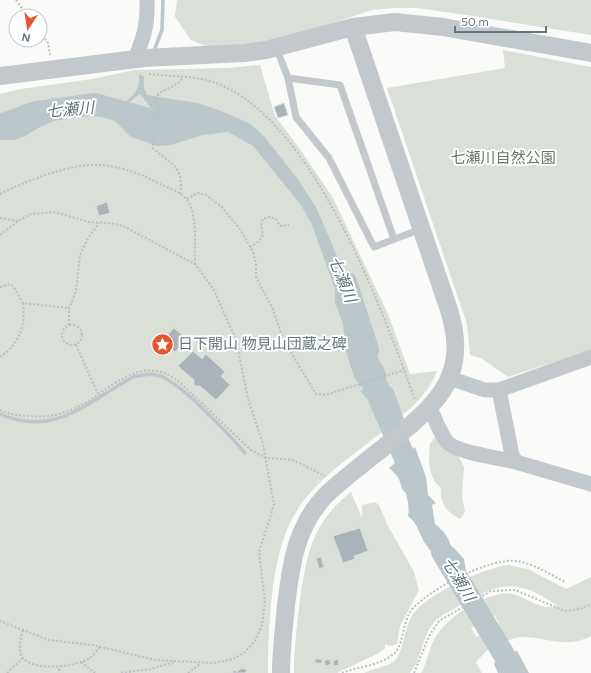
<svg xmlns="http://www.w3.org/2000/svg" width="591" height="673" viewBox="0 0 591 673" font-family="Figtree,'Noto Sans JP',sans-serif">
  <style>
    .green { fill: #dadfd7 }
    .water { fill: #bbc7cb; fill-rule: evenodd }
    .lines { fill: none; stroke-linecap: round; stroke-linejoin: round }
    .stream { stroke: #bbc7cb; stroke-width: 3.5 }
    .river { stroke: #bbc7cb; stroke-width: 22 }
    .building { fill: #aab3b9; stroke: #dcdcda }
    .path { stroke: #bbbfc2; stroke-width: 2; stroke-dasharray: 2 2; stroke-linecap: butt }
    .service { stroke: #c3c8cc; stroke-width: 7 }
    .minor { stroke: #c3c8cc; stroke-width: 15 }
    .tertiary { stroke: #c3c8cc; stroke-width: 18 }
    .labels { text-anchor: middle; stroke-width: 4; stroke-linejoin: round; paint-order: stroke }
    .park-label { font-size: 15px; fill: #687a64; stroke: #fff }
    .poi-label { font-size: 15px; fill: #657683; stroke: #fff; text-anchor: start }
    .water-label { font-size: 16px; font-style: italic; fill: #60757c; stroke: #fff }
  </style>
  <rect width="100%" height="100%" fill="#fafaf8"/>
  <g class="green">
    <path d="M177 0H591V35L466 15 417 8H394L372 10 284 39 247 47H207L191 40 175 17Z"/>
    <path d="M503 50 591 67V350L508 377 481 358 470 355 467 324 387 88 505 68Z"/>
    <path d="M260 65 275 116 302 152 333 198 388 314 410 374 437 371C426 400 401 416 378 435 348 459 310 484 292 519 271 558 268 629 268 673H0V94L21 89 92 79 134 70 227 68Z"/>
    <path d="M436 436 456 452 464 467 462 497 465 512 460 519C447 512 439 504 441 488 428 479 428 458 430 444Z"/>
    <path d="M351 492 362 518V505L375 502 379 505 388 526 414 572 419 590 400 626 397 644 390 646 385 644V648L377 654 337 673H294C294 648 297 624 300 600 307 553 312 523 351 492Z"/>
    <path d="M508 565 528 569 566 589 591 577V636C566 649 550 638 524 637 518 637 512 639 506 641L496 625 499 623 494 615 471 628 476 637 481 635 488 649 476 662 482 673H421C428 661 429 647 436 636 447 617 493 586 516 595 530 600 543 611 558 606 517 579 503 581 461 605 450 611 438 616 431 626 422 640 421 660 410 673H364C373 669 385 667 393 662 404 655 404 626 413 614 428 594 483 568 508 565Z"/>
  </g>
  <g class="water">
    <path d="M139 74 144 77V88L147 95 197 103 216 109 249 123 263 135 297 178 317 209 348 282 360 324 386 373 387 377 383 381 385 383 388 382 389 386 393 389 404 419 398 423 388 406 385 407 384 429 386 433 383 435 379 411 360 391 363 389V386L360 387 354 377 346 351 343 324 335 302V289L312 225 301 205 253 146 228 132 203 135 171 145 157 146 131 137 112 118 105 115 100 117 69 114 38 128 25 136 14 140H0V117L18 122 34 119 46 112 41 107 19 105 65 99 90 102 113 110C128 100 141 94 139 74ZM140 94 156 114 151 122 132 121 118 111Z"/>
    <path d="M415 447 426 477 428 495 436 503 432 505 435 524C443 530 449 537 451 547H453L464 559 466 572 450 582 447 570 435 562 437 559C434 553 430 551 427 546 419 536 419 524 408 516 411 500 402 478 389 468Z"/>
    <path d="M495 625 512 652 517 651 529 673H498L494 664 496 660 481 633Z"/>
  </g>
  <g class="lines">
    <g class="stream">
      <path d="M155 48 162 30 163 0"/>
      <path d="M0 414C56 438 88 401 133 377 141 375 149 373 157 375 178 379 229 435 245 453"/>
    </g>
    <g class="river">
      <path d="M0 125 37 112 95 104 163 123 182 122"/>
      <path d="M346 282 368 350"/>
      <path d="M376 383 380 401 404 456 412 484"/>
      <path d="M442 552 515 673"/>
    </g>
  </g>
  <g class="building">
    <path d="M284 103 288 115 278 118 274 107Z"/>
    <path d="M107 202 110 213 99 216 96 206Z"/>
    <path d="M174 328 187 339 175 352 162 341Z"/>
    <path d="M193 351 202 359 206 354 225 372 221 376 230 385 216 400 200 386H194V380L178 366Z"/>
    <path d="M360 528 368 551 354 556 355 559 343 563 333 536Z"/>
    <path d="M321 557 324 567 319 569 316 558Z"/>
    <rect x="315" y="659" width="7" height="4"/>
    <path d="M329 659 331 664 326 666 324 661Z"/>
    <path d="M338 659 339 665 334 666 333 661Z"/>
    <path d="M242 668 247 670 245 673H232L234 670 237 672Z"/>
  </g>
  <g class="lines">
    <g class="path">
      <path d="M16 0 27 16"/>
      <path d="M40 32 48 43 50 55"/>
      <path d="M149 74C174 77 200 75 223 86 316 128 382 309 415 400"/>
      <path d="M0 194C26 181 71 163 99 165 120 166 142 174 160 184 169 188 183 193 188 201 198 219 194 244 195 264"/>
      <path d="M180 194C185 165 169 164 153 148V140L147 128 152 120 161 115 155 100C160 87 177 89 183 77"/>
      <path d="M187 199 198 193 206 195 221 206 240 229 253 252 256 264V277L272 307 283 339 316 394 325 395 404 370"/>
      <path d="M0 218 18 221"/>
      <path d="M0 235 18 221 31 214 54 212 89 222 110 223 123 226 195 264 214 290 236 340 248 399 263 444 274 505 259 552 265 602 262 625 255 641 244 653 233 659 213 663 155 660 93 645 49 640 0 621"/>
      <path d="M250 247 258 242 263 235 261 224 263 219 270 217 276 219 280 226 289 225"/>
      <path d="M0 287 10 284 13 286 23 303 69 308"/>
      <circle cx="72" cy="335" r="10"/>
      <path d="M69 325V308L76 291 80 255 88 238 99 223"/>
      <path d="M76 345 98 394"/>
      <path d="M0 357C19 344 26 326 23 303"/>
      <path d="M0 410C9 414 19 416 29 416 46 418 61 415 77 407 104 395 131 361 164 373 175 377 185 387 193 395 213 413 231 432 251 450L266 458 293 460 325 476"/>
      <path d="M23 630C21 638 18 647 21 655 29 673 77 667 90 658 94 655 97 650 100 647"/>
      <path d="M81 662 95 673"/>
      <path d="M59 669 60 673"/>
      <path d="M7 673 23 658"/>
      <path d="M121 673 150 669 175 662"/>
      <path d="M188 673 200 664"/>
      <path d="M342 673C357 667 377 666 391 656 404 648 402 625 410 612 425 591 490 557 517 561 534 564 550 574 565 582"/>
      <path d="M414 673 429 636 439 621 491 591 515 590 565 611 580 609 591 604"/>
    </g>
    <g class="service">
      <path d="M276 47 288 78 296 117 329 158 374 247 421 229"/>
      <path d="M288 78 340 85 394 239"/>
    </g>
    <g class="minor">
      <path d="M135 59C144 37 148 24 147 0"/>
      <path d="M449 378 485 390H499L591 357"/>
      <path d="M499 390 512 455 516 462 591 484"/>
      <path d="M430 408C435 419 440 433 447 442 457 453 501 458 516 462"/>
    </g>
    <g class="tertiary">
      <path d="M0 76 144 58 244 53 266 50 353 27 395 22 443 27 591 53"/>
      <path d="M281 673C281 650 284 628 286 606 291 563 296 525 328 493 349 474 372 457 394 439 440 401 469 374 449 310L353 27"/>
    </g>
  </g>
  <defs>
    <symbol id="sight-disc" viewBox="-11 -11 22 22"><circle r="9.5" fill="#e4572e" stroke="#fff"/><path d="M0-6L1.8-2.2L6-1.7L2.9 1.2L3.7 5.4L0 3.3L-3.7 5.4L-2.9 1.2L-6-1.7L-1.8-2.2Z" fill="#fff"/></symbol>
  </defs>
  <g fill-rule="evenodd">
    <use href="#sight-disc" x="150" y="332" width="25" height="25"/>
  </g>
  <g class="labels">
    <g class="park-label">
      <text x="503" y="163">七瀬川自然公園</text>
    </g>
    <g class="poi-label">
      <text x="178" y="349">日下開山 物見山団蔵之碑</text>
    </g>
    <g class="water-label">
      <text transform="translate(70 109) rotate(-5)" y="6">七瀬川</text>
      <text transform="translate(343 279) rotate(68)" y="6">七瀬川</text>
      <text transform="translate(459 579) rotate(59)" y="6">七瀬川</text>
    </g>
  </g>
  <g transform="translate(28 28) rotate(192)"><circle r="19" fill="#ffffff" stroke="#c1c8cd"/>
  <path d="M0-3L7 15L0 10L-7 15Z" fill="#e4572e"/>
  <text y="-6" font-size="11" font-weight="bold" text-anchor="middle" fill="#657683">N</text>
  </g>
  <path d="M455 26v6h91v-6" fill="none" stroke="#657683" stroke-width="2"/>
  <text x="461" y="26" font-size="12" fill="#657683" stroke="#ffffff" stroke-width="3" paint-order="stroke">50 m</text>
</svg>
